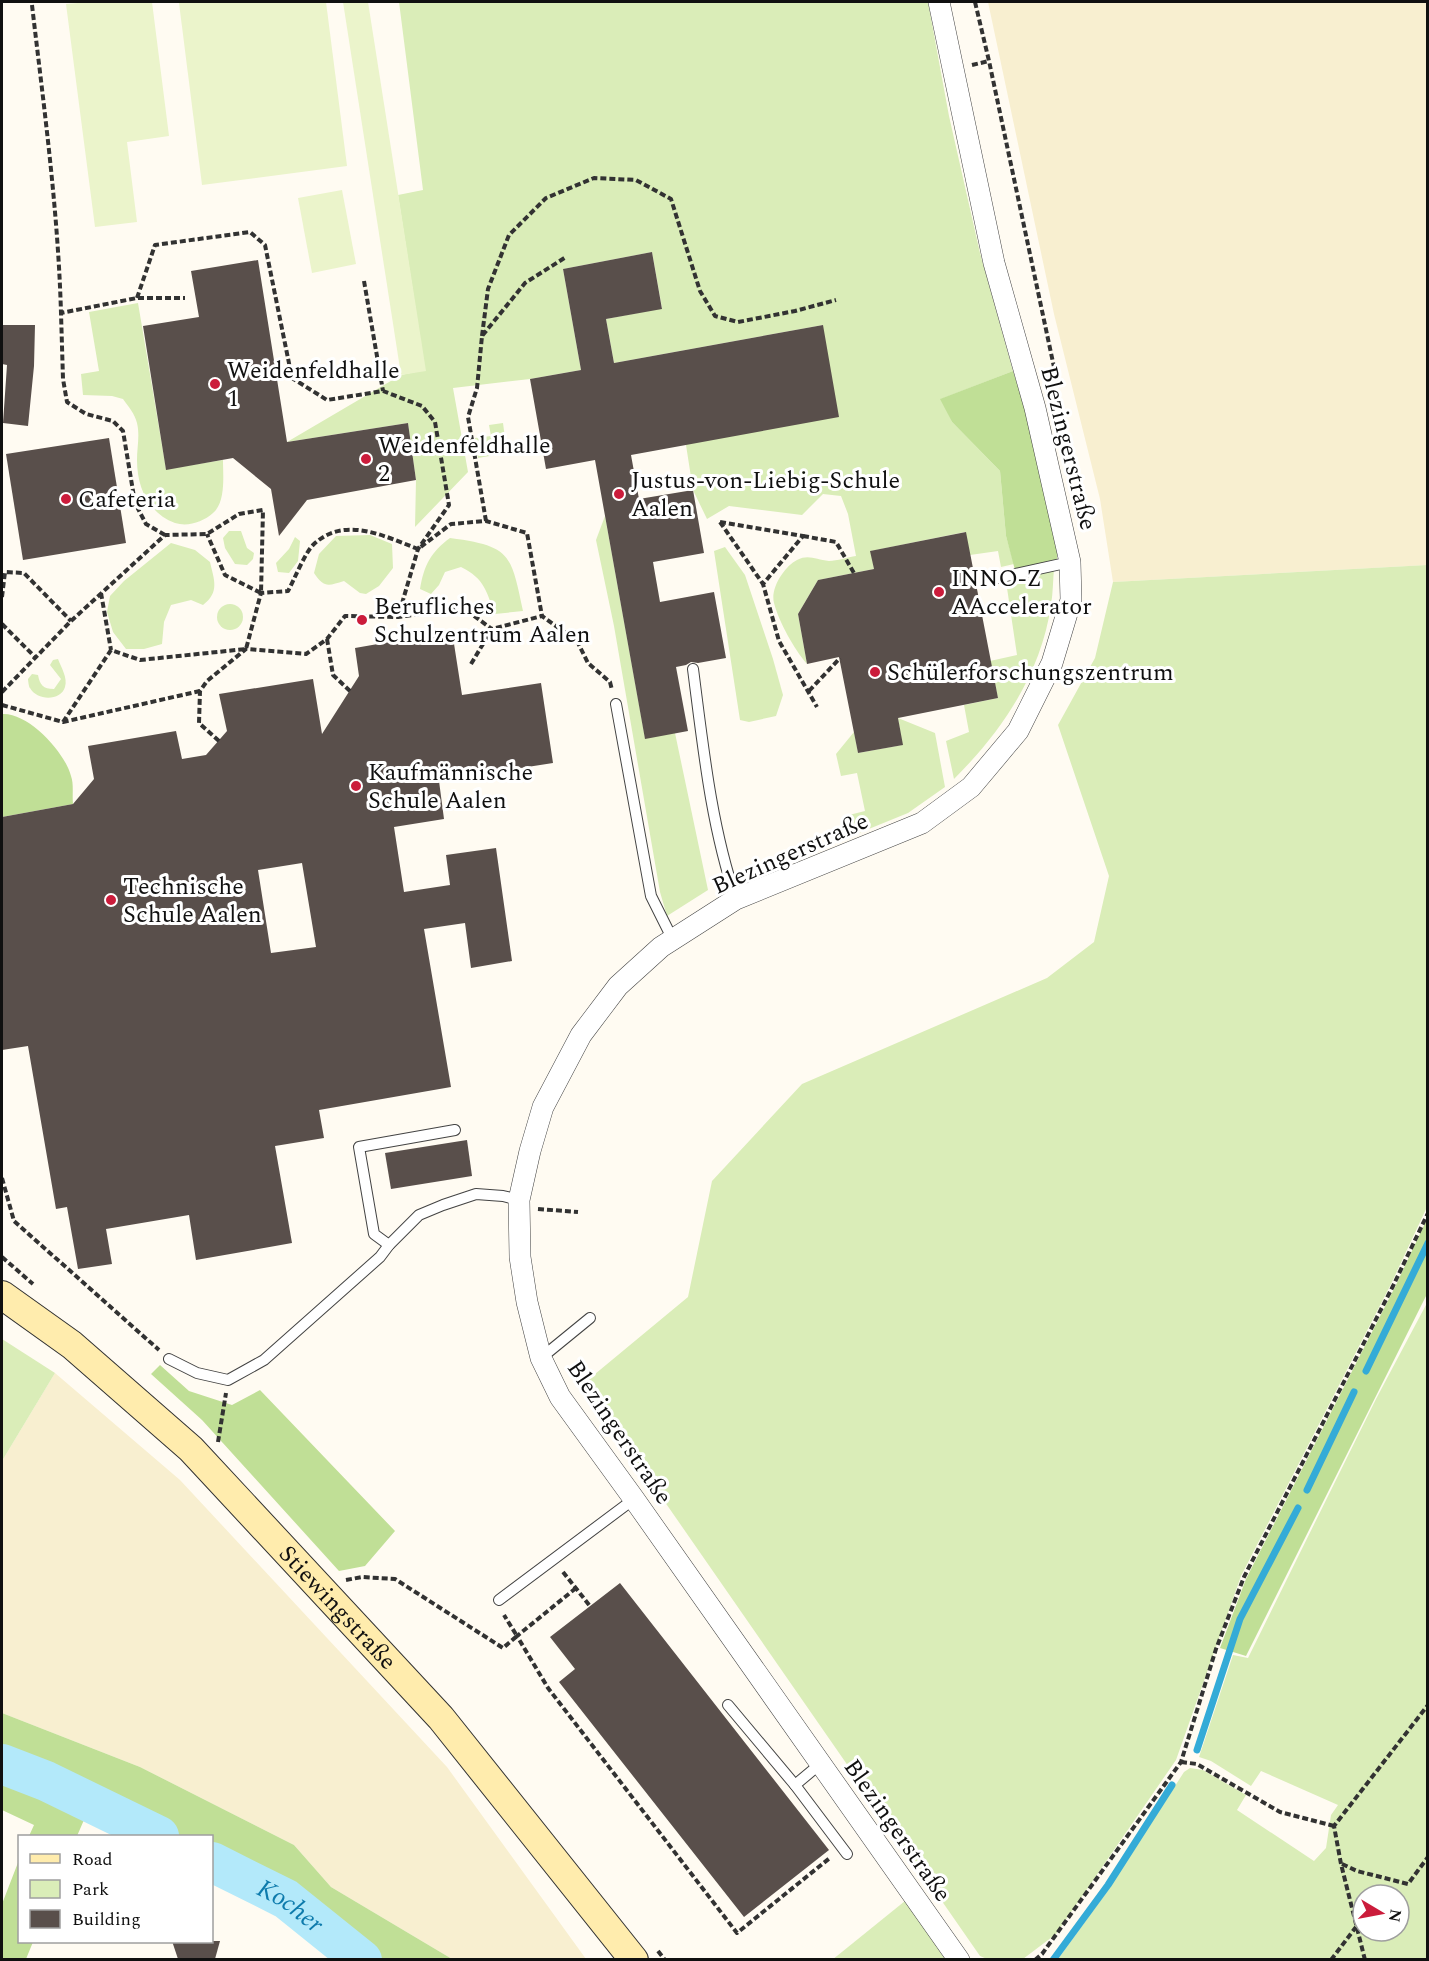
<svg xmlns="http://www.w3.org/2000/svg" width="1429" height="1961" viewBox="0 0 1429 1961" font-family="Spectral,serif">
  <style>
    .farmland { fill: #f8efd0 }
    .green { fill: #daedb8; fill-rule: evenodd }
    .forest { fill: #c0df96 }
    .pitch { fill: #ebf4cb }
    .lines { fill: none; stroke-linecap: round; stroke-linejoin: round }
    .stream { stroke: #34abd7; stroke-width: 7 }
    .river { stroke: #b3e9fa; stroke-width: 40 }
    .building { fill: #594f4b; fill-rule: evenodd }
    .service-casing { stroke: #434343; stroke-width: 12 }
    .minor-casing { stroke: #434343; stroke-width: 22 }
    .secondary-casing { stroke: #323232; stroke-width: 30 }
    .path { stroke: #323232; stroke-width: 4; stroke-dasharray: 6 3; stroke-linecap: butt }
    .service { stroke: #fff; stroke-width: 10 }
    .minor { stroke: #fff; stroke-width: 21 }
    .secondary { stroke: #ffecad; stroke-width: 28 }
    .poi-dot { fill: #cb1c3b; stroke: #fff; stroke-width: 2 }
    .labels { text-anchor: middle; stroke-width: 6; stroke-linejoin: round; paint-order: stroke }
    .poi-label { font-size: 24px; fill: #101010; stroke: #fff; text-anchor: start }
    .street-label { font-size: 24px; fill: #101010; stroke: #fff }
    .water-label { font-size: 26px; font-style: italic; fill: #0e7bac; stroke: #fff }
  </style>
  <rect width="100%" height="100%" fill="#fffbf2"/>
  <g class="farmland">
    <path d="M988 2H1427V565L1113 582 1100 499 1054 314Z"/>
    <path d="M55 1373 180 1480 447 1767 586 1959H452L331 1887 294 1845 140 1767 2 1713V1461Z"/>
  </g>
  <g class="green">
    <path d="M399 2H928L949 116 980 253 1013 371 941 399 952 422 1000 471 1006 536 1014 564 1001 567 998 551 970 555 965 532 871 551 874 569 818 580 798 614 807 664C794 649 779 622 774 603 770 588 785 566 797 560 809 554 816 560 829 561 837 561 848 557 856 556L848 514 841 496 823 494 802 515 729 506 707 519 693 490 686 445 823 325 614 363 606 319 662 308 652 252 563 269 581 370 530 379 453 388 468 472 415 527 416 480 408 423 287 442 401 375 425 370 398 195 423 190Z"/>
    <path d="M138 303 166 469 223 460C223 475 226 502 213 513 203 522 188 527 175 523 148 513 137 487 137 460 137 447 140 436 137 423 135 414 128 406 123 399L112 396 83 395 81 374 99 371 89 312Z"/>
    <path d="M503 423 507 453 478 458 475 438 491 436 489 425Z"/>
    <path d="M605 516 645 738 675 733 708 890 667 916 660 892 614 626 596 540Z"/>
    <path d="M229 531H241L247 548 254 553 253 559 247 565 235 564 225 548 223 538Z"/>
    <path d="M370 535 392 544 393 568 379 586 366 594 360 593 344 581C328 586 324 588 314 573L319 554 336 536Z"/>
    <path d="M295 537 300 541 298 561 289 573 278 572 276 563 289 549Z"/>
    <path d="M450 538C511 546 511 554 523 611L495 614C486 591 485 579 461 567L445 572 439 585 431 594 420 589C424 565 431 552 450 538Z"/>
    <path d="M171 543 195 550 210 562C214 580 220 592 203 605L191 600 171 605 164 622 162 644 144 649H126L113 632 107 612 110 596 124 581Z"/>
    <path d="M725 547 745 575 773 659 783 695 776 716 749 722 740 720 714 551Z"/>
    <path d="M1427 565V1207L1391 1284 1241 1576 1176 1760 1056 1934 1023 1959H987L980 1956 583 1384 688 1297 712 1181 802 1084 1047 978 1094 942 1109 876 1058 725 1095 658 1113 582Z"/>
    <path d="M1054 568C1053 580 1053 593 1051 605 1041 674 1002 731 954 779L946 741 969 732 964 705 998 698 990 661 1017 655 1007 588Z"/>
    <circle cx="230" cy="617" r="13"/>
    <path d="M58 659C61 667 68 678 65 687 61 701 37 701 30 688 29 688 28 680 28 679L32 674 38 675C40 685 43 689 54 689L61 679 50 665 53 660Z"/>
    <path d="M898 718 935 733 945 787 908 813 854 835 849 815 865 811 857 773 841 776 836 754 854 732 858 753 902 745Z"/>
    <path d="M1427 1303V1959H1058L1106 1893 1184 1772 1190 1768 1203 1770 1246 1795 1237 1810 1314 1861 1326 1848 1331 1815 1338 1805 1261 1771 1251 1786 1211 1761 1199 1757 1233 1655 1248 1658 1376 1399ZM1363 1895H1399V1931H1363Z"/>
    <path d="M2 1339 55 1373 2 1461Z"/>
    <path d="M905 1901 945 1959 832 1960Z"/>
  </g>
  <g class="forest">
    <path d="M1013 371 1045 472 1057 521V563L1016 574 1006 536 1000 471 952 422 940 399Z"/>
    <path d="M2 714C28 712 65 752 71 776 74 784 72 795 73 804L2 817Z"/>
    <path d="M1427 1219V1294L1246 1656 1220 1648 1246 1579 1395 1287Z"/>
    <path d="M160 1365 189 1391 232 1405 260 1390 395 1531 365 1566 339 1571 202 1420 151 1374Z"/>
    <path d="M2 1713 140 1767 294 1845 331 1887 452 1959H343L278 1907 212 1875V1836H134L87 1813 77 1836H29L34 1825 2 1810Z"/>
    <path d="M19 1860 20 1942H33L26 1959H2V1904Z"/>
  </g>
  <g class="pitch">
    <path d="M89 2H152L169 136 127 142 137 222 95 227 66 4Z"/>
    <path d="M189 2H326L347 166 202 185 179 3Z"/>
    <path d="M343 2H368L426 371 401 375Z"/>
    <path d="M342 190 356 264 312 273 298 198Z"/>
  </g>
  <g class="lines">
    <g class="stream">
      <path d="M1366 1371 1428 1243"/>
      <path d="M1307 1490 1354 1392"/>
      <path d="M1197 1750 1240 1619 1298 1508"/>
      <path d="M1053 1960 1108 1885 1172 1785"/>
    </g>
    <g class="river">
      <path d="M2 1764 46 1781 159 1836"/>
      <path id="s1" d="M212 1862 286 1899 362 1960"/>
    </g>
  </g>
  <g class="building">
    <path d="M652 252 662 309 606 319 614 363 823 325 839 417 631 455 639 499 693 490 704 553 653 562 660 602 714 592 726 658 698 663 691 662 686 665 676 667 688 731 645 739 595 460 546 469 530 379 581 370 563 269Z"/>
    <path d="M258 260 287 442 408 423 416 480 307 500 279 536 271 489 233 458 166 470 143 326 199 317 191 271Z"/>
    <path d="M2 325H35L34 366 28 426 3 423 7 365 2 364Z"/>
    <path d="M109 438 126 543 23 560 6 454Z"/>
    <path d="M966 532 998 698 898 718 903 745 858 753 839 657 807 664 798 614 818 580 874 569 870 551Z"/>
    <path d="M452 631 462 695 541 683 553 763 439 781 444 819 394 827 404 892 450 885 446 855 496 848 512 961 471 968 465 923 424 929 451 1087 319 1110 324 1138 275 1146 292 1243 196 1260 189 1215 106 1229 112 1264 78 1269 67 1207 56 1209 28 1046 2 1050V817L73 804 94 779 88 746 176 731 182 759 206 755 227 731 219 694 313 679 322 734 359 676 355 648ZM302 863 316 947 271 953 258 870Z"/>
    <path d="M467 1140 472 1176 391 1189 385 1153Z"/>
    <path d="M620 1583 829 1850 744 1917 559 1682 575 1669 550 1637Z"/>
    <path d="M172 1941H220L215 1959H178Z"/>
  </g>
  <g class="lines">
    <defs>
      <g id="service">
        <path d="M993 579 1070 562"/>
        <path d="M693 669C703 746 711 826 736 899"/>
        <path d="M616 704 651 896 673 940"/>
        <path d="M389 1245 374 1234 359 1147 455 1130"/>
        <path d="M541 1358 590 1318"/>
        <path d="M169 1359 197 1373 228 1380 264 1360 380 1257 389 1245 419 1215 443 1205 476 1194 503 1196 519 1200"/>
        <path d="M499 1600 634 1499"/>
        <path d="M728 1705 795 1785 847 1854"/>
        <path d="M795 1785 820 1764"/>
      </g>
      <path id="minor" d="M939 2 994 263 1035 408 1070 562 1071 600 1052 663 1018 731 971 787 922 823 736 899 661 947 618 986 581 1035 543 1107 530 1151 519 1200 520 1257 527 1302 541 1358 560 1397 634 1499 959 1960"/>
      <g id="secondary">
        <path id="s2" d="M2 1295 72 1345 191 1449 441 1718 634 1960"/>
      </g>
    </defs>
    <use href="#service" class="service-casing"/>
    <use href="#minor" class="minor-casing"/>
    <use href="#secondary" class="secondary-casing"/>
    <g class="path">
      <path d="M975 2 989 61 1058 386 1051 393"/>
      <path d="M32 5C44 108 58 209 61 313"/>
      <path d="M972 65 989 61"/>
      <path d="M364 281 383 391"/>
      <path d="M137 298 155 245 250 232 265 245 292 378 327 400 383 391 422 406 435 422 449 505 418 549 398 617"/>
      <path d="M482 336 488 289 509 235 546 198 594 178 636 180 671 199 700 291 715 316 738 322 795 311 836 300"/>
      <path d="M486 521 468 417 477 388 482 336 525 283 566 257"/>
      <path d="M720 522 803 536 763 584 779 641 817 707"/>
      <path d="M720 522 763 584"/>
      <path d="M165 535 146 524 135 503 123 431 113 421 86 414 67 402 63 379 61 313 137 298H185"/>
      <path d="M803 536 836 542 854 573"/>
      <path d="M101 593 111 650"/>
      <path d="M2 597 5 572 24 573 71 621"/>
      <path d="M2 624 35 657"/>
      <path d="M327 639 333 675 350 691"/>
      <path d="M471 664 492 629 542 616 577 641 588 663 610 682 612 690"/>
      <path d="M809 691 840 658"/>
      <path d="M2 692 71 621 165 535 207 534 239 514 263 510 261 593 225 575 207 534"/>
      <path d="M2 705 63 722 200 691"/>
      <path d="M63 722 111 650 140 660 246 649 261 593 288 591C294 580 305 553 313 545 344 515 384 536 418 549L451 524 486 521 527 533 542 616"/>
      <path d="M219 741 199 723 200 691 207 681 246 649 306 654 327 639 345 616 398 617 463 608 492 629"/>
      <path d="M2 1178 14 1221 159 1350"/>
      <path d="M538 1209 578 1212"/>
      <path d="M2 1257 33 1284"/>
      <path d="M218 1442 226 1393"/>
      <path d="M563 1572 590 1606"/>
      <path d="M346 1580 362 1577 395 1579 503 1648 517 1636 504 1615"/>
      <path d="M576 1588 517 1636 548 1688 737 1933 831 1857"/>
      <path d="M1181 1762 1197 1764 1280 1812 1334 1826"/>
      <path d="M1342 1864 1357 1871 1408 1884 1428 1857"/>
      <path d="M658 1951 665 1960"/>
      <path d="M1035 1960 1042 1954 1181 1762 1216 1649 1244 1577 1393 1286 1428 1213"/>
      <path d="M1331 1960 1356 1927"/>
      <path d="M1365 1960 1341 1864 1334 1826 1428 1705"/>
    </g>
    <use href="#service" class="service"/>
    <use href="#minor" class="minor"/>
    <use href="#secondary" class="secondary"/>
  </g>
  <g class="poi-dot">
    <circle cx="215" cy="384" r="6"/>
    <circle cx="366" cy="459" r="6"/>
    <circle cx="619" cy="494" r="6"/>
    <circle cx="66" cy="499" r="6"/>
    <circle cx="939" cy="592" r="6"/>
    <circle cx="362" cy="620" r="6"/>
    <circle cx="875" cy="672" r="6"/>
    <circle cx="356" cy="786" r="6"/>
    <circle cx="111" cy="900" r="6"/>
  </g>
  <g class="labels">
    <g class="poi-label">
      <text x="227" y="378">Weidenfeldhalle<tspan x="227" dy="28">1</tspan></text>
      <text x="378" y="453">Weidenfeldhalle<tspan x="378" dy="28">2</tspan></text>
      <text x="631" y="488">Justus-von-Liebig-Schule<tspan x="631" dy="28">Aalen</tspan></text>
      <text x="78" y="507">Cafeteria</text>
      <text x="951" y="586">INNO-Z<tspan x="951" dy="28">AAccelerator</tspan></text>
      <text x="374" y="614">Berufliches<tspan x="374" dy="28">Schulzentrum Aalen</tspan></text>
      <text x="887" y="680">Schülerforschungszentrum</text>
      <text x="368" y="780">Kaufmännische<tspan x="368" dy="28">Schule Aalen</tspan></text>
      <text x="123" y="894">Technische<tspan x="123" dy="28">Schule Aalen</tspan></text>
    </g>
    <g class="street-label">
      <text transform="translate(1069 448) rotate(76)" y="8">Blezingerstraße</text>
      <text transform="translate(790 853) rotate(-24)" y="8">Blezingerstraße</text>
      <text transform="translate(620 1432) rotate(56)" y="8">Blezingerstraße</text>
      <text dy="8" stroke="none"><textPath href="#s2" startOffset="460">Stiewingstraße</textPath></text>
      <text transform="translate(898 1830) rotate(55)" y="8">Blezingerstraße</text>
    </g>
    <g class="water-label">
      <text dy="9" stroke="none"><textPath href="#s1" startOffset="90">Kocher</textPath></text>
    </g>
  </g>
  <rect width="1429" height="1961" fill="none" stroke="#101010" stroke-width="6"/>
  <rect x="18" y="1835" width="195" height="108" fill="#ffffff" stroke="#9f9f9f" stroke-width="1.5"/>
  <rect x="30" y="1854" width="30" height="9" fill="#ffecad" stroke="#9f9f9f" stroke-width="1.5"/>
  <text x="72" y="1865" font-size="18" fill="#101010">Road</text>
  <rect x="30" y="1880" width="30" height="18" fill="#daedb8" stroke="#9f9f9f" stroke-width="1.5"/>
  <text x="72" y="1895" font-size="18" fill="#101010">Park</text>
  <rect x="30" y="1910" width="30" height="18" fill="#594f4b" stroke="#9f9f9f" stroke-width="1.5"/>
  <text x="72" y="1925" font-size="18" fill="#101010">Building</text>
  <g transform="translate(1381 1913) rotate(100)"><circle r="28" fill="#ffffff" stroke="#9f9f9f" stroke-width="1.5"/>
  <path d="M0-4.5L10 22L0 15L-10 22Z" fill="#cb1c3b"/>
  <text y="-9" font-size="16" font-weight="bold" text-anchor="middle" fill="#101010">N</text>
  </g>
</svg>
